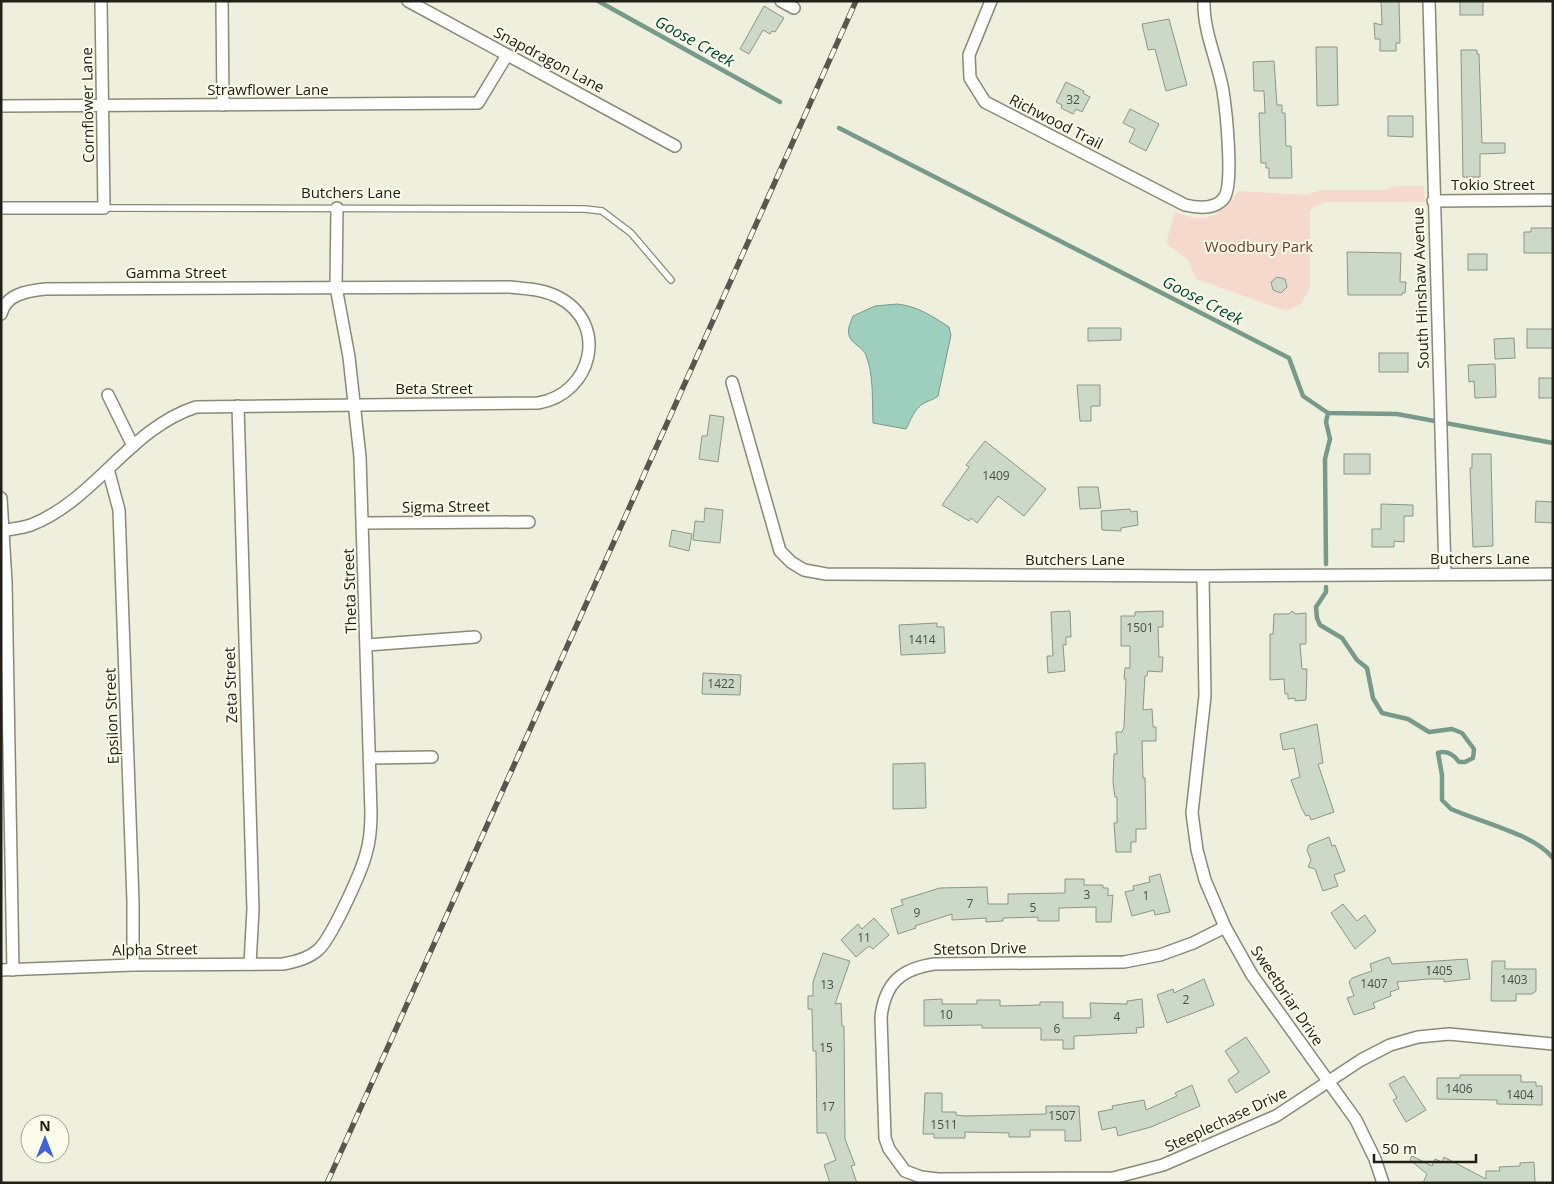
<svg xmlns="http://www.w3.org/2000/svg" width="1554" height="1184" viewBox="0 0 1554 1184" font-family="'Open Sans',sans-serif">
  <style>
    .green { fill: #f6d9cd }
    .water { fill: #9ecebe; stroke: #789a8c }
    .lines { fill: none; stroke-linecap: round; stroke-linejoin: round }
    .stream { stroke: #789a8c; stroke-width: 4.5 }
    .building { fill: #ccd9c9; stroke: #8a9687 }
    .lane-casing { stroke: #898978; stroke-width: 8 }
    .street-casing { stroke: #898978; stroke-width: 14 }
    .lane { stroke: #fff; stroke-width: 5.5 }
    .street { stroke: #fff; stroke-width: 11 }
    .rail-casing { stroke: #57574d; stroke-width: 5.5 }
    .rail { stroke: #fcfcea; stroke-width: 4; stroke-dasharray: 11; stroke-linecap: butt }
    .labels { text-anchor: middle; stroke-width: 4; stroke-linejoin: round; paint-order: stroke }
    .number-label { font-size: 12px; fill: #4b4e45 }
    .street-label { font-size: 15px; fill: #202019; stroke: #fcfcea }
    .park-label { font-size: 15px; fill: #6e3820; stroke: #fcfcea }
    .water-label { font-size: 16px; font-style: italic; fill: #004434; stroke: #fcfcea }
  </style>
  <rect width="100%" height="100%" fill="#efefdd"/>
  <path class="green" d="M1396 186H1424L1425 202H1324L1310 210V288L1301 304 1286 311 1196 279 1188 260 1166 243 1175 212C1204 224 1222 218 1238 191L1307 195 1321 190H1385Z"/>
  <path class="water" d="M897 304C917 306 932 316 949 327L951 335 938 396C933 400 930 400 924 403 914 409 911 420 906 429L873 423C872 401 874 376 866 355 863 347 851 344 849 335 847 328 851 322 853 316L875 306Z"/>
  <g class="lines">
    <g class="stream">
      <path d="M598 1 780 102"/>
      <path d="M839 128 1289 358 1303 396 1328 413 1397 414 1553 443"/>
      <path d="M1326 564 1325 459 1330 439 1326 422 1328 413"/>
      <path d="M1326 587V592L1316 607 1317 618 1320 625 1342 638 1357 660 1367 668 1373 698 1382 713 1408 719 1429 732 1452 729 1462 733 1474 749 1473 758 1465 762H1459C1454 755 1447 750 1438 753L1442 775V800L1451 809C1480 822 1534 834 1553 858"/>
    </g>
  </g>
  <g class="building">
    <path d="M1381 1H1399L1400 43H1396V51H1380V39H1375L1374 23 1382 25Z"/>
    <rect x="1460" y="1" width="23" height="14"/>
    <path d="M764 6 784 18 775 32 772 31 770 34 763 30 749 54 740 49Z"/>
    <path d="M1169 19 1187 85 1166 91 1155 49 1148 50 1142 24Z"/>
    <path d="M1316 47H1337L1338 105 1317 106Z"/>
    <path d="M1461 50H1477V54H1479L1482 143H1505V153L1480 154V177H1463Z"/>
    <path d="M1274 61 1277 105H1282V113H1285L1286 146H1291L1292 178H1269V168H1266V163H1261L1259 113H1265L1264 91H1254L1253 62Z"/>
    <path d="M1066 82 1084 91 1083 93 1090 97 1082 112 1076 109 1073 114 1061 108 1062 105 1056 102Z"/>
    <path d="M1130 109 1159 124 1146 151 1129 142 1135 129 1123 123Z"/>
    <path d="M1388 116H1413V137L1388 136Z"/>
    <path d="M1531 228H1552L1553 253H1524V232H1531Z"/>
    <path d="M1347 252 1401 253 1400 282H1406L1405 293H1402V295H1348Z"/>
    <rect x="1468" y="254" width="19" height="16"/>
    <path d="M1277 277 1285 279 1287 287 1281 293 1273 290 1271 282Z"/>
    <path d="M1088 328H1121V340L1088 341Z"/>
    <rect x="1527" y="329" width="26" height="19"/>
    <path d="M1514 338 1515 358 1495 359 1494 339Z"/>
    <rect x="1379" y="353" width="29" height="19"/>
    <path d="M1495 364 1496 397 1475 398 1474 381 1469 382 1468 365Z"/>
    <rect x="1539" y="378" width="14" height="20"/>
    <path d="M1077 385H1100V406H1091V421H1080Z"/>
    <path d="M710 415 724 417 718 462 699 459 702 436H707Z"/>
    <path d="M985 441 1046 489 1024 516 998 496 977 523 971 518 969 521 942 505 969 467 966 465Z"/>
    <rect x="1344" y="454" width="26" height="20"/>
    <path d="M1472 454H1491L1493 546 1473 547 1470 468H1472Z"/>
    <path d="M1078 487H1098L1101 508 1080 509Z"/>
    <path d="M1536 501 1553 502V523L1535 522Z"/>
    <path d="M1381 504 1413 505V516H1404V542L1394 541V547H1372V529H1381Z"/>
    <path d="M705 508 723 510 720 543 693 540 695 521 704 522Z"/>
    <path d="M1130 509 1131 512 1137 511 1138 525 1121 528V531L1102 530 1101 511Z"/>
    <path d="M672 530 692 534 689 551 669 546Z"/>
    <path d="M1070 611 1071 637H1066V645H1063L1065 671 1048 673 1047 656H1053L1051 612Z"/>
    <path d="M1163 611V627H1158L1159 657H1163L1162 672 1148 671 1147 676H1145L1143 710 1152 709 1153 727H1156V741H1142L1143 778H1145L1146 829H1136V842H1131V852H1116L1114 823H1117V797H1115L1113 782 1114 754H1117L1116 732H1122L1124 727 1126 679H1124L1125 668H1130V646H1121V616H1135V612Z"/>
    <path d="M1292 611 1296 614 1306 613V644H1300L1302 669H1307L1306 700 1295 701V698L1288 699V694H1285L1284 679 1270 680V634H1273L1274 614H1289Z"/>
    <path d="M937 623V627H944L945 653 901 655 899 625Z"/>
    <path d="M703 673 741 675 740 695 702 694Z"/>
    <path d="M1317 724 1323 763 1318 764 1334 812 1311 820 1309 815 1306 816 1302 809 1291 780 1300 777 1294 748 1283 750 1280 734Z"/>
    <path d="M925 763 926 808 893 809V764Z"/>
    <path d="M1329 837 1332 846 1335 845 1345 871 1334 875 1338 886 1323 891 1315 869 1308 867 1311 860 1307 850 1309 845Z"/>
    <path d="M1160 874 1170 912 1155 915 1154 910 1132 916 1125 892 1134 890 1133 886 1150 882 1149 877Z"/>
    <path d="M1065 879H1084V885H1103V888H1108V896L1113 895 1111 922H1096V907L1059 908V921H1038V917L1003 918V921L986 922V918L952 920V914L915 926 916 928 898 934 891 909 903 905 901 900 940 888 987 887 988 904H1008V894L1065 893Z"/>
    <path d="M1343 904 1357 921 1365 915 1376 931 1355 949 1331 913Z"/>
    <path d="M874 918 889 935 873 949 869 946 856 957 841 940 858 924 862 929Z"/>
    <path d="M823 953 850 961 835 1004 841 1003 842 1026H844L845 1139 855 1165 851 1166 857 1183H830L824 1165 836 1160 826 1133H817L816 1051H813L812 1009H808V996H813V982Z"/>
    <path d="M1389 957 1392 964 1467 959 1470 979 1444 982V979H1428L1397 982 1399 989 1390 992 1391 996 1373 1003 1375 1008 1354 1015 1347 998 1354 996 1349 982 1352 978 1372 971 1370 964Z"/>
    <path d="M1492 961H1505V969H1536V991L1532 994H1516V1001H1491Z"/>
    <path d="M1204 979 1214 1005 1167 1023 1157 995 1173 989 1174 993Z"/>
    <path d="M942 999V1004H977V1000H1000V1006L1040 1005V1002H1063V1018H1091L1090 1003 1127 1004V1001L1142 999 1144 1027 1136 1028 1137 1033 1074 1036V1049H1063V1040H1041V1028H982V1025L924 1026V1000Z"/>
    <path d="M1246 1037 1270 1072 1236 1093 1228 1080 1239 1072 1225 1051Z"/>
    <path d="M1460 1075H1521V1082H1536V1086H1542V1105L1497 1104V1100L1437 1099V1078H1460Z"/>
    <path d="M1404 1076 1426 1110 1406 1122 1393 1100 1397 1098 1389 1084Z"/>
    <path d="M1192 1085 1200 1106 1151 1127 1118 1136 1116 1127 1102 1130 1098 1112 1113 1109 1112 1106 1144 1100 1146 1110 1177 1096 1175 1093Z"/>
    <path d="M925 1093H942V1112H956V1115L965 1116 1046 1114V1106H1079L1081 1141H1065V1130H1030V1137H1009V1133L965 1132V1138H934V1134H923Z"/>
    <path d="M1412 1156 1432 1166 1435 1159 1442 1162 1444 1157 1486 1179V1171H1500L1499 1167 1520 1166V1163L1534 1162 1535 1183H1423L1427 1174 1410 1160Z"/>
  </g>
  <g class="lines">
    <defs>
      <path id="lane" d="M104 208 585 209 602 211 631 233 671 280"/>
      <g id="street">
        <path d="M222 1 223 105"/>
        <path d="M408 1 675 146"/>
        <path d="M781 1 794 8"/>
        <path d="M991 1 969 55 970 78 985 102 1185 205C1198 208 1215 210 1224 198 1234 184 1226 110 1223 91 1218 61 1203 32 1204 1"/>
        <path d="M1429 1 1445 574"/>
        <path d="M1 106 478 103 507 55"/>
        <path d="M1433 201 1553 200"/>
        <path d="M1 208H104L101 1"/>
        <path d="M1 314C6 294 27 291 45 289L510 287C526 289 543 289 558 297 610 324 592 394 538 403L196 407C130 428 95 500 31 525 22 528 11 529 1 531"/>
        <path d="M732 382 780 551 791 562 804 570 826 574 1203 576 1553 574"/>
        <path d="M108 395 133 446"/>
        <path d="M238 406 253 909 250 964"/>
        <path d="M108 469 119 510 133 901V965"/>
        <path d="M1 498 6 582 13 970"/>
        <path d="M363 523 529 522"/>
        <path d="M1203 576 1205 696 1192 813 1197 850 1205 880 1225 927 1252 975 1356 1120 1375 1159 1383 1183"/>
        <path d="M367 645 475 637"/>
        <path d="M370 758 432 757"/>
        <path d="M1225 927 1193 943 1160 955 1124 962 934 964C901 969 885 983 881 1017L885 1138 889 1149 905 1171 921 1177 938 1179 1113 1178 1163 1165 1276 1116 1361 1060 1390 1045 1418 1037 1449 1034 1553 1044"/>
        <path d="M1 970 133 965 283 964C295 962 308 959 318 950 331 939 361 873 366 854 370 841 371 827 371 813L360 457 349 357 336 287 337 208"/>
      </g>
    </defs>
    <use href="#lane" class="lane-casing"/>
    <use href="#street" class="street-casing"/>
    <use href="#lane" class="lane"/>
    <use href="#street" class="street"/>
    <defs>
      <path id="rail" d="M327 1183 856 1"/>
    </defs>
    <use href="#rail" class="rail-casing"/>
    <use href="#rail" class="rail"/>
  </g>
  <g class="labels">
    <g class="number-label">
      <text x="1073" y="104">32</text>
      <text x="996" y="480">1409</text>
      <text x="1140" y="632">1501</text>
      <text x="922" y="644">1414</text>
      <text x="721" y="688">1422</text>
      <text x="1087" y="899">3</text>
      <text x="1146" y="900">1</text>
      <text x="970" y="908">7</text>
      <text x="1033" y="912">5</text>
      <text x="917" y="917">9</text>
      <text x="864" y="942">11</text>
      <text x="1439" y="975">1405</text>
      <text x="1514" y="984">1403</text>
      <text x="1374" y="988">1407</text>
      <text x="827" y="989">13</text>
      <text x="1186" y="1004">2</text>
      <text x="946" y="1019">10</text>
      <text x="1117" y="1021">4</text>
      <text x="1057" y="1033">6</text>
      <text x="826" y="1052">15</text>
      <text x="1459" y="1093">1406</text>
      <text x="1520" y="1099">1404</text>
      <text x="828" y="1111">17</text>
      <text x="1062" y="1120">1507</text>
      <text x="944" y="1129">1511</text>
    </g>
    <g class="street-label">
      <text transform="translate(549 60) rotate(28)" y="5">Snapdragon Lane</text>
      <text x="268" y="95">Strawflower Lane</text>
      <text transform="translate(88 105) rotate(-91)" y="5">Cornflower Lane</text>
      <text transform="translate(1056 122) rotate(27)" y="5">Richwood Trail</text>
      <text x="1493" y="190">Tokio Street</text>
      <text x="351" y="198">Butchers Lane</text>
      <text x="176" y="278">Gamma Street</text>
      <text transform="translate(1421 288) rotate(-92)" y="5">South Hinshaw Avenue</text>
      <text x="434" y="394">Beta Street</text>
      <text transform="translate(446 507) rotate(-1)" y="5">Sigma Street</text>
      <text x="1480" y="564">Butchers Lane</text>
      <text x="1075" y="565">Butchers Lane</text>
      <text transform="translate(350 591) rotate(-92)" y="5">Theta Street</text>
      <text transform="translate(231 685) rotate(-92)" y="5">Zeta Street</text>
      <text transform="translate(112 716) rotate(-92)" y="5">Epsilon Street</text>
      <text transform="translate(980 949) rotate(-1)" y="5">Stetson Drive</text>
      <text transform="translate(155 950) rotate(-1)" y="5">Alpha Street</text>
      <text transform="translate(1287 996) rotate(56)" y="5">Sweetbriar Drive</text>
      <text transform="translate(1226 1120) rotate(-25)" y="5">Steeplechase Drive</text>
    </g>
    <g class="park-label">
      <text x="1259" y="252">Woodbury Park</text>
    </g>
    <g class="water-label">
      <text transform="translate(695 41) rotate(29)" y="6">Goose Creek</text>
      <text transform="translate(1203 300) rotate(27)" y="6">Goose Creek</text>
    </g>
  </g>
  <rect width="1554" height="1184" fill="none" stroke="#202019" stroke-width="5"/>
  <g transform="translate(45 1139)"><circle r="24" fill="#fcfcea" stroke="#a4a496"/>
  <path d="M0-4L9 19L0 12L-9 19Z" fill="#4162d4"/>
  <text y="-8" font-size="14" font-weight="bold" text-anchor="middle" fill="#202019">N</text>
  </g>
  <path d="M1374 1154v8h102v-8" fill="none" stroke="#202019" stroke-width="2.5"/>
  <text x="1382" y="1154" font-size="15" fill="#202019" stroke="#fcfcea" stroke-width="4" paint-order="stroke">50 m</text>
</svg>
